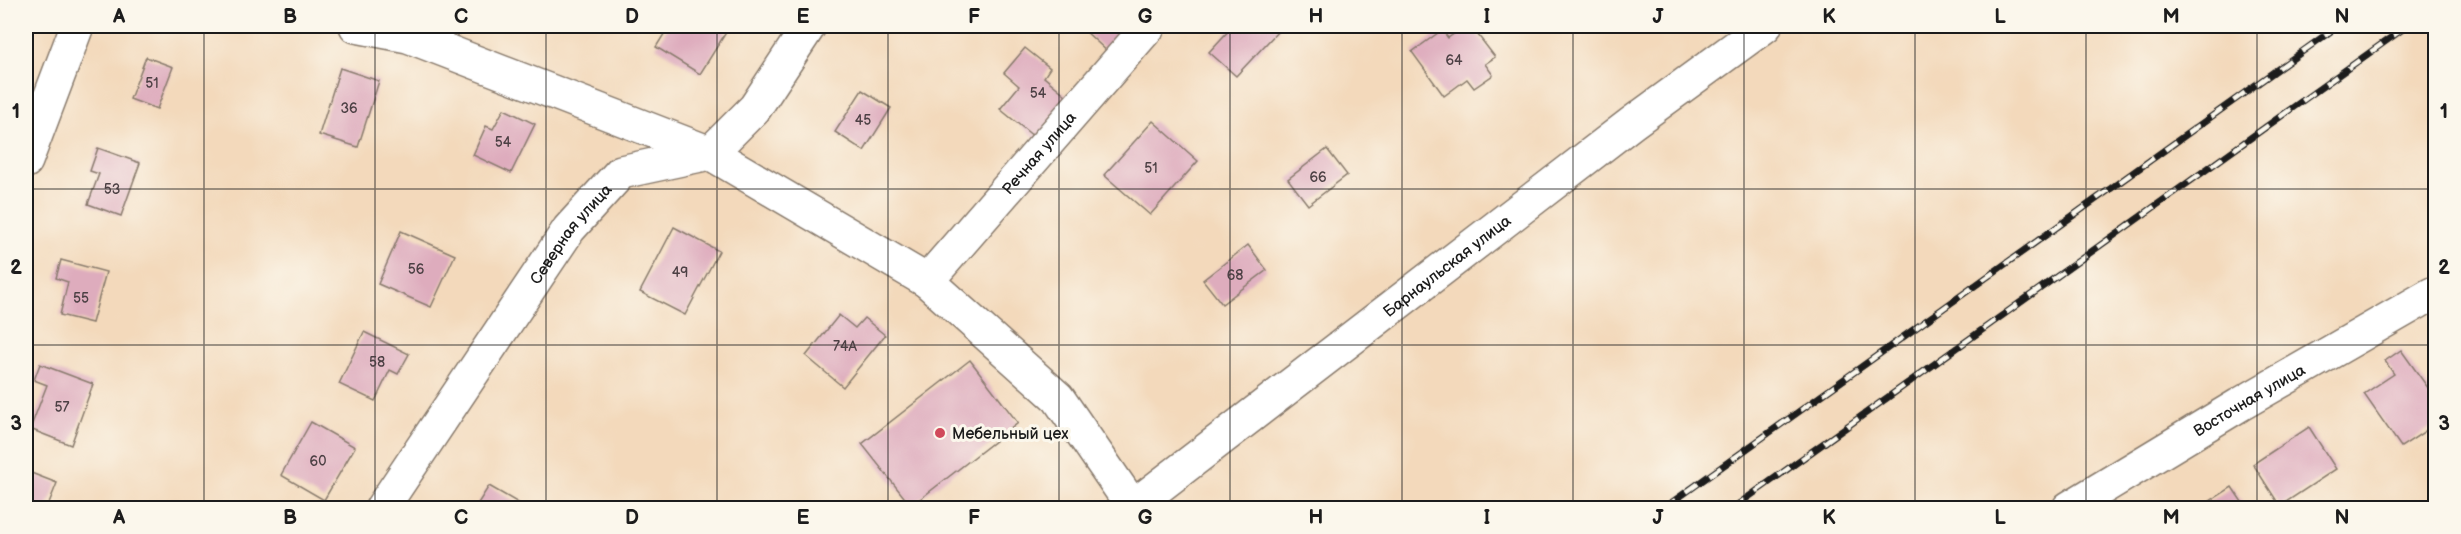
<svg xmlns="http://www.w3.org/2000/svg" width="2461" height="534" viewBox="0 0 2461 534" font-family="'Balsamiq Sans',sans-serif">
  <style>
    .building { fill: #deacbd }
    .lines { fill: none; stroke-linecap: round; stroke-linejoin: round }
    .street-casing { stroke: #887a6c; stroke-width: 36 }
    .secondary-casing { stroke: #887a6c; stroke-width: 36 }
    .street { stroke: #fff; stroke-width: 33 }
    .secondary { stroke: #fff; stroke-width: 33 }
    .rail-casing { stroke: #1c1c1c; stroke-width: 7 }
    .rail { stroke: #fbf7ec; stroke-width: 4.5; stroke-dasharray: 14; stroke-linecap: butt }
    .grid { fill: none; stroke: #1c1c1c; stroke-width: 1.5; stroke-opacity: 0.55 }
    .poi-dot { fill: #d1495b; stroke: #fbf7ec; stroke-width: 2 }
    .labels { text-anchor: middle; stroke-width: 6; stroke-linejoin: round; paint-order: stroke }
    .number-label { font-size: 14px; fill: #4c4044 }
    .street-label { font-size: 16px; fill: #1c1c1c; stroke: #fbf7ec }
    .poi-label { font-size: 16px; fill: #1c1c1c; stroke: #fbf7ec; text-anchor: start }
    .neatline { fill: none; stroke: #1c1c1c; stroke-width: 2 }
    .grid-label { font-size: 20px; text-anchor: middle; font-weight: bold; fill: #1c1c1c }
  </style>
  <rect width="100%" height="100%" fill="#fbf7ec"/>
  <filter id="ink" filterUnits="userSpaceOnUse"><feTurbulence type="fractalNoise" baseFrequency=".0167" numOctaves="2"/><feDisplacementMap in="SourceGraphic" scale="12" xChannelSelector="R" yChannelSelector="G"/><feConvolveMatrix kernelMatrix="1 2 1 2 8 2 1 2 1" color-interpolation-filters="sRGB"/></filter>
  <filter id="wash" filterUnits="userSpaceOnUse"><feTurbulence type="fractalNoise" baseFrequency=".008" numOctaves="4" result="noise"/><feDisplacementMap in="SourceGraphic" scale="24" xChannelSelector="R" yChannelSelector="G"/><feGaussianBlur stdDeviation="1.35" result="paint"/><feColorMatrix in="noise" values="0 0 0 0 0 0 0 0 0 0 0 0 0 0 0 0 0 1.4 0 .05"/><feComposite in="paint" operator="in"/></filter>
  <g filter="url(#wash)">
    <rect width="100%" height="100%" fill="#f3d9bb"/>
    <g id="blocks">
      <g class="building">
        <path d="M669 26H730L700 74 656 47Z"/>
        <path d="M1085 26H1137L1110 54 1082 28Z"/>
        <path d="M1233 26H1277L1280 29 1236 76 1209 52Z"/>
        <path d="M1465 26H1471L1495 57 1485 64 1493 75 1474 88 1467 79 1444 96 1412 52 1442 30 1448 38Z"/>
        <path d="M1025 48 1050 68 1044 77 1072 100 1039 141 1000 109 1019 86 1004 73Z"/>
        <path d="M146 57 173 67 157 109 130 99Z"/>
        <path d="M340 68 379 81 358 147 319 135Z"/>
        <path d="M862 90 891 108 864 151 835 132Z"/>
        <path d="M504 109 535 124 511 173 473 155 486 126 493 129Z"/>
        <path d="M1153 121 1198 161 1150 215 1104 175Z"/>
        <path d="M98 148 140 163 121 216 88 204 99 174 90 171Z"/>
        <path d="M1327 149 1347 175 1308 205 1288 179Z"/>
        <path d="M674 227 719 251 685 315 640 292Z"/>
        <path d="M401 231 455 255 431 307 378 284Z"/>
        <path d="M1248 245 1267 270 1222 304 1203 280Z"/>
        <path d="M61 260 106 272 92 323 60 315 68 282 56 278Z"/>
        <path d="M839 315 855 328 864 318 885 335 843 387 806 356Z"/>
        <path d="M364 332 409 354 398 374 390 370 375 401 339 384Z"/>
        <path d="M2401 350 2436 399V424L2401 447 2364 394 2394 374 2385 361Z"/>
        <path d="M970 360 1018 423 911 506 862 444Z"/>
        <path d="M40 364 93 384 71 445 30 429 47 385 34 380Z"/>
        <path d="M311 422 355 447 324 500 281 475Z"/>
        <path d="M2309 427 2336 469 2280 506 2253 464Z"/>
        <path d="M26 471 57 483 47 508H26Z"/>
        <path d="M489 486 527 508H475Z"/>
        <path d="M2232 487 2246 508H2199Z"/>
      </g>
    </g>
  </g>
  <g filter="url(#ink)">
    <use href="#blocks" fill-opacity="0" stroke="#887a6c" stroke-width="1.5"/>
    <g class="lines">
      <defs>
        <g id="street">
          <path d="M356 26 408 36 710 153 927 281 1058 398 1133 507"/>
          <path d="M26 161 77 26"/>
          <path id="s1" d="M927 281 1149 26"/>
          <path id="s2" d="M382 508 569 229 621 172 710 153 755 108 809 26"/>
          <path id="s3" d="M2069 508 2239 405 2432 294"/>
        </g>
        <g id="secondary">
          <path id="s4" d="M1131 508 1632 123 1765 26"/>
        </g>
      </defs>
      <use href="#street" class="street-casing"/>
      <use href="#secondary" class="secondary-casing"/>
      <use href="#street" class="street"/>
      <use href="#secondary" class="secondary"/>
      <defs>
        <g id="rail">
          <path d="M1664 508 2338 26"/>
          <path d="M1733 508 2407 26"/>
        </g>
      </defs>
      <use href="#rail" class="rail-casing"/>
      <use href="#rail" class="rail"/>
    </g>
  </g>
  <path class="grid" d="M204 26V508M375 26V508M546 26V508M717 26V508M888 26V508M1059 26V508M1230 26V508M1402 26V508M1573 26V508M1744 26V508M1915 26V508M2086 26V508M2257 26V508M26 189H2436M26 345H2436"/>
  <circle class="poi-dot" cx="940" cy="433" r="6"/>
  <g class="labels">
    <g class="number-label">
      <text x="1454" y="65">64</text>
      <text x="152" y="88">51</text>
      <text x="1038" y="98">54</text>
      <text x="349" y="113">36</text>
      <text x="863" y="125">45</text>
      <text x="503" y="147">54</text>
      <text x="1151" y="173">51</text>
      <text x="1318" y="182">66</text>
      <text x="112" y="194">53</text>
      <text x="416" y="274">56</text>
      <text x="680" y="277">49</text>
      <text x="1235" y="280">68</text>
      <text x="81" y="303">55</text>
      <text x="845" y="351">74А</text>
      <text x="377" y="367">58</text>
      <text x="62" y="412">57</text>
      <text x="318" y="466">60</text>
    </g>
    <g class="street-label">
      <text dy="6" stroke="none"><textPath href="#s1" startOffset="170">Речная улица</textPath></text>
      <text dy="6" stroke="none"><textPath href="#s2" startOffset="333">Северная улица</textPath></text>
      <text dy="6" stroke="none"><textPath href="#s4" startOffset="398">Барнаульская улица</textPath></text>
      <text dy="6" stroke="none"><textPath href="#s3" startOffset="210">Восточная улица</textPath></text>
    </g>
    <g class="poi-label">
      <text x="952" y="439">Мебельный цех</text>
    </g>
  </g>
  <rect width="2461" height="534" fill="none" stroke="#fbf7ec" stroke-width="66"/>
  <rect x="33" y="33" width="2395" height="468" class="neatline"/>
  <g class="grid-label">
    <text x="119" y="23">A</text>
    <text x="290" y="23">B</text>
    <text x="461" y="23">C</text>
    <text x="632" y="23">D</text>
    <text x="803" y="23">E</text>
    <text x="974" y="23">F</text>
    <text x="1145" y="23">G</text>
    <text x="1316" y="23">H</text>
    <text x="1487" y="23">I</text>
    <text x="1658" y="23">J</text>
    <text x="1829" y="23">K</text>
    <text x="2000" y="23">L</text>
    <text x="2171" y="23">M</text>
    <text x="2342" y="23">N</text>
    <text x="16" y="118">1</text>
    <text x="2444" y="118">1</text>
    <text x="16" y="274">2</text>
    <text x="2444" y="274">2</text>
    <text x="16" y="430">3</text>
    <text x="2444" y="430">3</text>
    <text x="119" y="524">A</text>
    <text x="290" y="524">B</text>
    <text x="461" y="524">C</text>
    <text x="632" y="524">D</text>
    <text x="803" y="524">E</text>
    <text x="974" y="524">F</text>
    <text x="1145" y="524">G</text>
    <text x="1316" y="524">H</text>
    <text x="1487" y="524">I</text>
    <text x="1658" y="524">J</text>
    <text x="1829" y="524">K</text>
    <text x="2000" y="524">L</text>
    <text x="2171" y="524">M</text>
    <text x="2342" y="524">N</text>
  </g>
</svg>
